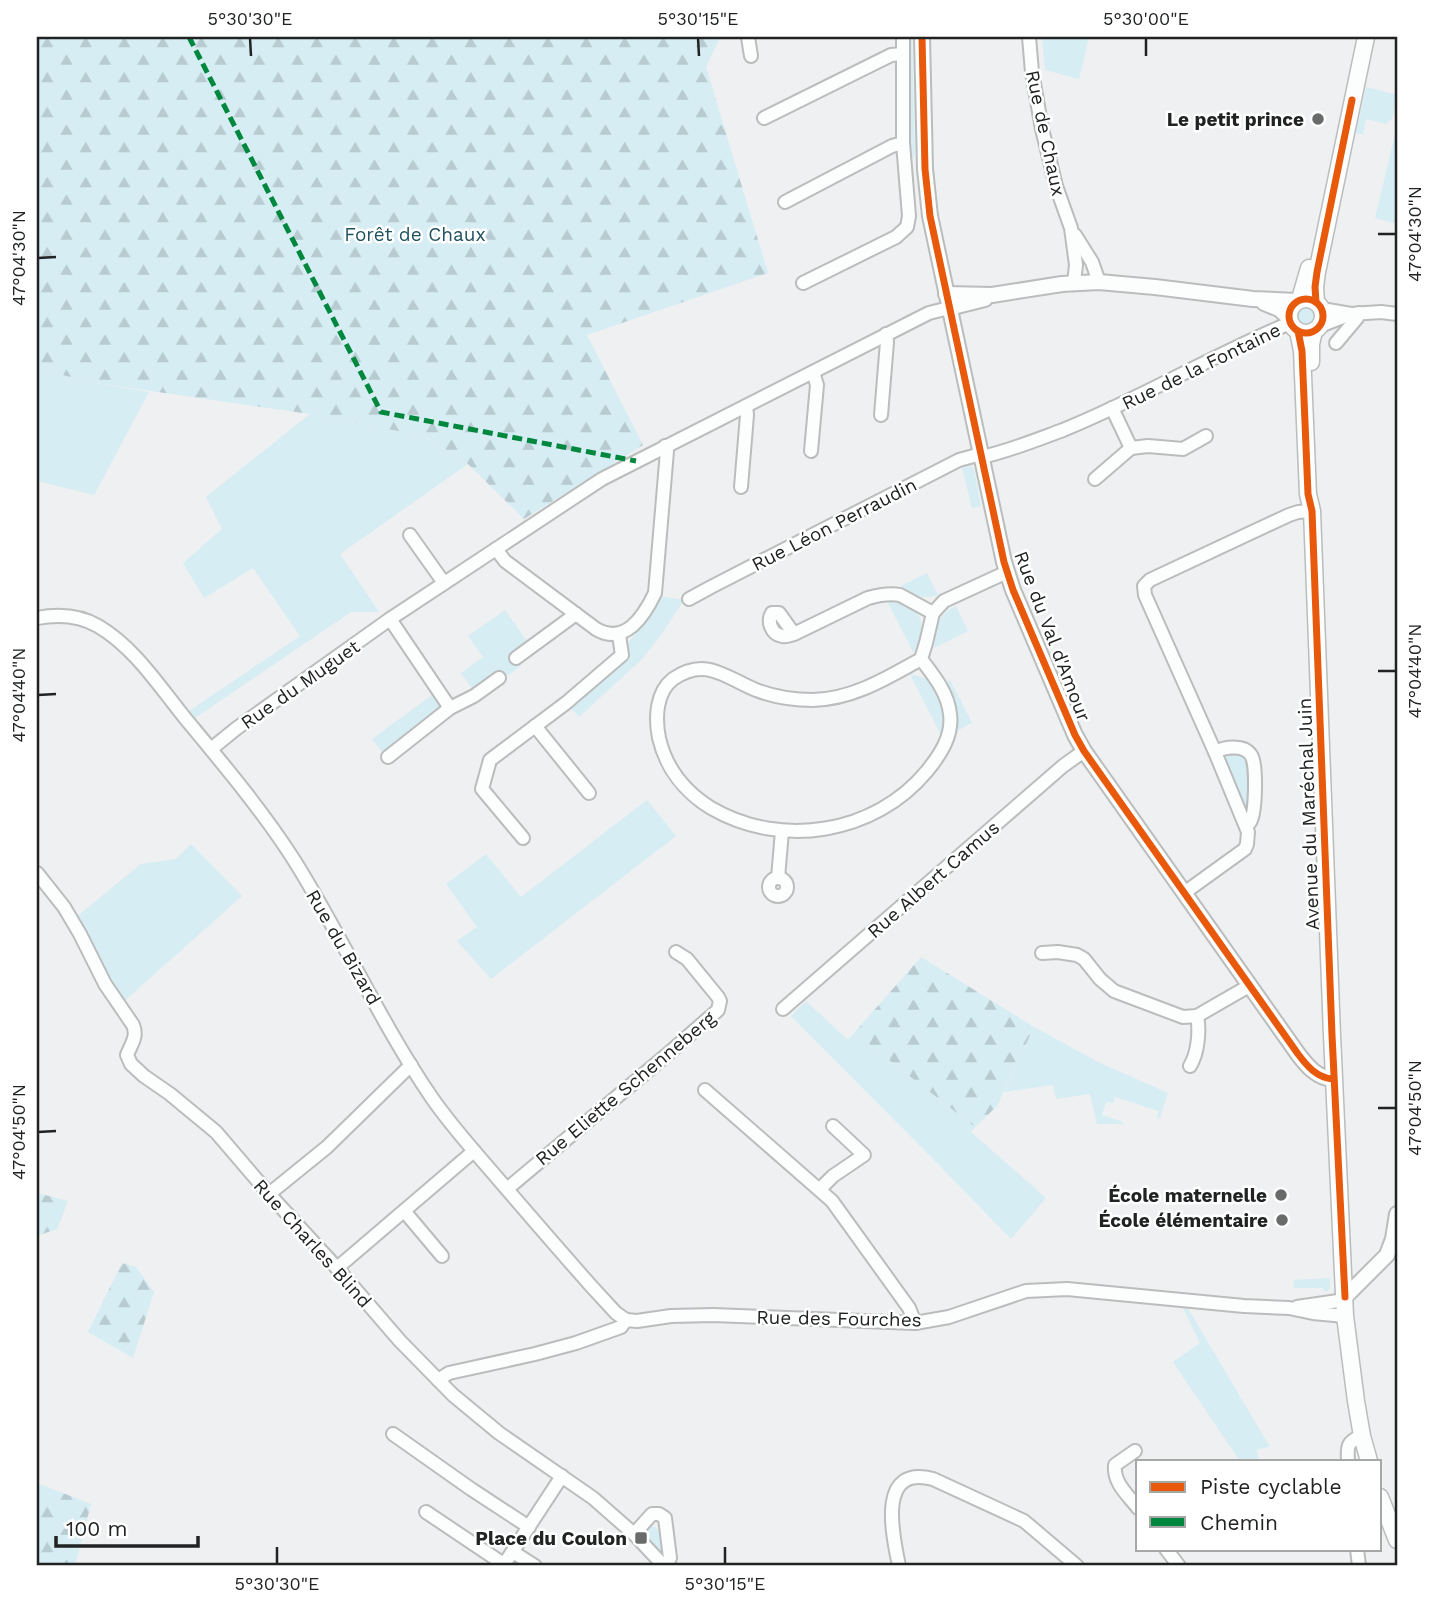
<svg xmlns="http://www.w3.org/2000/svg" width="1434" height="1603" viewBox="0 0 1434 1603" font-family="'Work Sans',sans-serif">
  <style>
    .green { fill: #d6edf4 }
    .forest { fill: url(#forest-firs) }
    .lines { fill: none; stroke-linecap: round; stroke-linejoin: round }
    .minor-casing { stroke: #bbbdbd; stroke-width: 16 }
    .tertiary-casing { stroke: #bbbdbd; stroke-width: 18 }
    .secondary-casing { stroke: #bbbdbd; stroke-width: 19 }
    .minor { stroke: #fcfdfd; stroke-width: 12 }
    .tertiary { stroke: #fcfdfd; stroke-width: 14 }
    .secondary { stroke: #fcfdfd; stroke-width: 16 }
    .quiet { stroke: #00873e; stroke-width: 5; stroke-dasharray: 10 5; stroke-linecap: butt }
    .cycleway-casing { stroke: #fff; stroke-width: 11 }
    .cycleway { stroke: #e8590c; stroke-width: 7 }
    .ticks { fill: none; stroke: #212323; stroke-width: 2.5 }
    .poi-dot { fill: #696b6b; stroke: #fff; stroke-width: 2.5 }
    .labels { text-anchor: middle; stroke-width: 5; stroke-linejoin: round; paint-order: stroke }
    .poi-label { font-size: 19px; font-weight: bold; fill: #212323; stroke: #fff; text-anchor: end }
    .street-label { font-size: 19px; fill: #212323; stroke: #fff }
    .park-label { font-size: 19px; fill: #1f525f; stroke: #fff }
    .neatline { fill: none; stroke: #212323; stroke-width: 2.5 }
    .ticks-label { font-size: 18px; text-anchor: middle; fill: #212323 }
  </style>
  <defs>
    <pattern id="forest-firs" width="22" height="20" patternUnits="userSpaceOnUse" patternTransform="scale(1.75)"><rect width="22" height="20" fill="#d6edf4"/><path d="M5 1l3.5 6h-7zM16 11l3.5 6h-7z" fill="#b7cbd1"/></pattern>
  </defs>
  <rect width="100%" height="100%" fill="#eef0f1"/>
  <g class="green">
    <path d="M907 37H912L915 156 912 159H911L908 146Z"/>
    <path d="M1042 37H1089L1079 79 1045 70Z"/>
    <path d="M1366 87 1397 95 1392 120 1388 121 1387 124 1366 119 1363 133 1365 135 1356 133Z"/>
    <path d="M1397 126V224L1375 218Z"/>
    <circle cx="1306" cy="316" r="12"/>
    <path d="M37 369 96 383 149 392 94 495 37 481Z"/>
    <path d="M310 414 424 436 468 464 340 554 379 612H351L195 718 189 711 300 636 253 568 204 598 183 563 222 529 206 497Z"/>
    <path d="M971 466 974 469 981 506 972 508 962 468Z"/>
    <path d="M927 573 938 595C923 600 913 595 901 586Z"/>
    <path d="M658 596 684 600 658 639 641 660 579 717 570 707 627 659V644L652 614Z"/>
    <path d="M887 598C893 599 899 600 904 602 926 612 925 636 913 652L886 599Z"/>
    <path d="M956 606 968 631 934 648C936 629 936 615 956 606Z"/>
    <path d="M505 610 529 644 514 655 521 665 501 681 475 693 461 673 483 657 468 636Z"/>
    <path d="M910 674 927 679 935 687 946 712 942 737Z"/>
    <path d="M950 680 972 723 955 732 947 687V682Z"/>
    <path d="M435 693 441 708 384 754 372 739Z"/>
    <path d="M1235 750 1250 760 1249 818 1241 805 1244 803 1224 756 1220 757 1221 753Z"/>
    <path d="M647 800 676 836 491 979 457 941 477 927 446 884 486 854 521 897Z"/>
    <path d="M191 844 242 896 122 1003 74 919 141 864 176 859Z"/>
    <path d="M806 1001 848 1040 854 1033 975 1127 971 1132 1046 1198 1011 1239 942 1168 791 1016Z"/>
    <path d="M1034 1027 1098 1062 1168 1093 1160 1118H1157L1159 1111 1115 1097 1113 1103 1106 1102 1102 1115 1123 1122V1124H1097L1090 1094 1056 1099 1053 1085 1004 1092Z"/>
    <path d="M1330 1278V1288L1326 1292 1322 1288H1294L1293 1280Z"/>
    <path d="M1187 1307 1270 1447 1257 1449 1258 1461H1240L1173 1362 1200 1343 1183 1308Z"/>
    <path d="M649 1526 655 1527 662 1534 665 1555 662 1559 640 1534Z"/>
  </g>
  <g class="forest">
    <path d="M37 37H720L706 67 768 273 587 335 643 445 524 519 468 464 424 436 310 414 96 383 37 369Z"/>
    <path d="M921 957 1034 1027 997 1106 975 1127 854 1033Z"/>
    <path d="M37 1193 68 1201 57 1229 37 1236Z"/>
    <path d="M122 1263 136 1267 154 1292 133 1358 88 1332Z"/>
    <path d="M37 1483 91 1504 75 1566H37Z"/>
  </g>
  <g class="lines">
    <defs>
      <g id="minor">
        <path d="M748 37 751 56"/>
        <path d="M1029 37 1032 72 1042 129 1056 186 1071 228 1076 265 1074 283"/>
        <path d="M764 118 891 55 903 54"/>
        <path d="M785 202 892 146 903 143"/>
        <path d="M1075 235 1092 262 1099 282"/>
        <path d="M803 283 896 237 907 227 909 216 903 143V37"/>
        <path d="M1322 309 1351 314 1381 312 1397 314"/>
        <path d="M1320 326 1351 314"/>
        <path d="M1336 343 1357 318 1359 313"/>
        <path d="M881 415 887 342 886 334"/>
        <path d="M1131 448 1148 446 1183 449 1206 436"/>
        <path d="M811 451 817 385 813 372"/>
        <path d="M982 457C1009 451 1036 440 1063 430 1140 399 1213 355 1290 323"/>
        <path d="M1095 479 1131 448 1112 408"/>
        <path d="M741 487 747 415 746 406"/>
        <path d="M410 535 444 583"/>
        <path d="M496 549 505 561 596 629C625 646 644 616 655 593L667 451 665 446"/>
        <path d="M689 599 711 587 959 460 981 454"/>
        <path d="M37 618C58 614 79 615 98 626 134 647 159 686 185 718 223 764 262 810 294 860 343 938 380 1022 432 1098 452 1127 476 1153 499 1180 530 1216 561 1252 592 1287L616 1313 626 1320"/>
        <path d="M794 634 779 613H772C767 621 771 634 782 636 785 637 791 635 794 634L868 598C879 595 889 593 900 595L933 613"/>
        <path d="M516 658 576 614"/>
        <path d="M921 659C887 678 853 699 813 700 794 700 774 697 756 690 726 678 706 656 673 679 656 692 655 718 659 738 666 768 685 792 711 808 781 849 875 834 927 771 940 755 953 736 950 714 948 693 934 676 921 659L926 643 933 613 944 601 1007 572"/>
        <path d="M450 708 474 696 499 678"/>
        <path d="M535 726 589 793"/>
        <path d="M211 749 237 728 390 619 602 479 929 313 949 308"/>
        <path d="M1215 752C1224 747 1244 744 1251 755 1257 764 1256 813 1250 822 1249 824 1247 824 1246 826"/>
        <path d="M388 757 450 708 390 619"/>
        <path d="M523 838 482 789 490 760 566 703 622 655 619 635"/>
        <path d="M37 873 64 907 80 934 105 984 133 1025C138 1037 131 1044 127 1055L131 1064 144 1076 170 1094 216 1132 269 1194 337 1268 400 1341 453 1395 499 1433 593 1498 634 1534 664 1566"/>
        <circle cx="778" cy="887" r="9"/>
        <path d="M778 878 782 831"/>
        <path d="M1184 893 1245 849 1247 844 1248 832 1215 752 1145 595 1144 586 1150 580 1289 515 1298 512 1312 511"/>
        <path d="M1042 953 1058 952 1077 955 1084 959 1100 979 1114 991 1183 1017 1197 1016 1249 986"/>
        <path d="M783 1009 1063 766 1084 751"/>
        <path d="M1190 1066C1198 1053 1200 1031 1197 1016"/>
        <path d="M705 1090 832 1201 909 1308 915 1323"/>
        <path d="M507 1189 669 1053 718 1010 720 1001 718 997 687 959 676 952"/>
        <path d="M820 1189 833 1176 864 1155 833 1126"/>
        <path d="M269 1194 327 1147 411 1065"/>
        <path d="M405 1212 442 1256"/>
        <path d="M337 1268 474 1151"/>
        <path d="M1297 1307 1345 1300"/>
        <path d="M438 1380 449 1373 535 1354 576 1343 621 1327 626 1320 637 1321 671 1316 713 1315 915 1323 949 1317 1026 1291 1067 1289 1244 1306 1289 1308 1313 1313 1345 1316"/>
        <path d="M393 1434 471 1489 529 1527"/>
        <path d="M1135 1451 1115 1465C1113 1483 1128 1495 1138 1508"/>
        <path d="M1348 1461C1347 1447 1347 1441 1362 1436"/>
        <path d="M426 1512 505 1565"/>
        <path d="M634 1534 652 1514H659L665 1518 670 1558 666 1566"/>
        <path d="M1166 1549 1179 1566"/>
        <path d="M1357 1549 1359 1566"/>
        <path d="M513 1552 535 1566"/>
        <path d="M503 1566 562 1476"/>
        <path d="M899 1566C893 1536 876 1464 933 1479L1024 1521 1077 1566"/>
      </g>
      <g id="tertiary">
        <path d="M922 37 925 169 930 216 1004 562 1013 590 1075 735 1084 751 1298 1054C1307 1066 1317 1078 1333 1079"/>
        <path d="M946 294 992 295 1062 284 1099 282 1155 287 1253 299 1297 301"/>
        <path d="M1264 303 1279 309 1288 317"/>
        <path d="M949 308 985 299"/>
        <path d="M1345 1297 1387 1255 1393 1239 1397 1214"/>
      </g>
      <g id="secondary">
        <circle cx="1306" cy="316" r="17"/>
        <path d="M1300 299 1309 268"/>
        <path d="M1316 302 1315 287 1317 272 1366 37"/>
        <path d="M1298 331 1302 351 1308 494 1312 511 1332 1035 1345 1316 1356 1401 1362 1436 1369 1461"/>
        <path d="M1311 362V344L1314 331"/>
        <path d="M1380 1497 1397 1540"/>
      </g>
    </defs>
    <use href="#minor" class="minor-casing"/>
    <use href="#tertiary" class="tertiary-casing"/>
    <use href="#secondary" class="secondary-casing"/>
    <use href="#minor" class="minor"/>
    <use href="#tertiary" class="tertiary"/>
    <use href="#secondary" class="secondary"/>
    <path class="quiet" d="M189 37 381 412 636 461"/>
    <defs>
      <g id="cycleway">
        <path d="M922 37 925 169 930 216 1004 562 1013 590 1075 735 1084 751 1298 1054C1307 1066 1317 1078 1333 1079"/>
        <circle cx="1306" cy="316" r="17"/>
        <path d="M1316 302 1315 287 1317 272 1352 100"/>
        <path d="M1298 331 1302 351 1308 494 1312 511 1332 1035 1345 1297"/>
      </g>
    </defs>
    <use href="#cycleway" class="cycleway-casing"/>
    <use href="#cycleway" class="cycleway"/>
  </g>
  <path class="ticks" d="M250 38 251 56M698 38 699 56M1146 38V56M1378 234H1396M38 258 56 257M1378 671H1396M38 695 56 694M1378 1108H1396M38 1132 56 1131M277 1547V1564M725 1547V1564"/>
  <g class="poi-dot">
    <circle cx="1318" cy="119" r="7"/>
    <circle cx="1281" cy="1195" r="7"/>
    <circle cx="1282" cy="1220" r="7"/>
    <rect x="634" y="1531" width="14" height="14" rx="3.5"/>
  </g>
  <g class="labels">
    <g class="poi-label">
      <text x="1304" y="126">Le petit prince</text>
      <text x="1267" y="1202">École maternelle</text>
      <text x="1268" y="1227">École élémentaire</text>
      <text x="627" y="1545">Place du Coulon</text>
    </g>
    <g class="street-label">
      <text transform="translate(1046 133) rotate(78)" y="7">Rue de Chaux</text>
      <text transform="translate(1201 366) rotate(-26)" y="7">Rue de la Fontaine</text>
      <text transform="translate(834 524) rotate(-27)" y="7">Rue Léon Perraudin</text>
      <text transform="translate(1053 636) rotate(69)" y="7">Rue du Val d'Amour</text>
      <text transform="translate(300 684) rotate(-35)" y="7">Rue du Muguet</text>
      <text transform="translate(1308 814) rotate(-92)" y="7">Avenue du Maréchal Juin</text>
      <text transform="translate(933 879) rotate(-41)" y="7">Rue Albert Camus</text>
      <text transform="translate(344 947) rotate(60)" y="7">Rue du Bizard</text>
      <text transform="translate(625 1088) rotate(-40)" y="7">Rue Eliette Schenneberg</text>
      <text transform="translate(313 1243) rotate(48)" y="7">Rue Charles Blind</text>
      <text transform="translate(839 1318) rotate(1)" y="7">Rue des Fourches</text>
    </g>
    <g class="park-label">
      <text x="415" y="241">Forêt de Chaux</text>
    </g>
  </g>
  <rect width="1434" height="1603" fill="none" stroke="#ffffff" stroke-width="77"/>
  <rect x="1136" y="1460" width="245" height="91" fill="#ffffff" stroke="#a6a7a7" stroke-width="2"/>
  <rect x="1150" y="1482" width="35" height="10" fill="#e8590c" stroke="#a6a7a7" stroke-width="2"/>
  <text x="1200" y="1494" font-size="21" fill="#212323">Piste cyclable</text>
  <rect x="1150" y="1517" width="35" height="10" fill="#00873e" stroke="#a6a7a7" stroke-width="2"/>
  <text x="1200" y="1530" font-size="21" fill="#212323">Chemin</text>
  <path d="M56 1536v10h142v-10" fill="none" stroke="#212323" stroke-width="3.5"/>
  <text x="66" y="1536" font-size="21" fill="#212323" stroke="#ffffff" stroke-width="5" paint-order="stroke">100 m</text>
  <rect x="38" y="38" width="1358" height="1526" class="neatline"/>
  <g class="ticks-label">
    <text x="250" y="25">5°30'30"E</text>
    <text x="698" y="25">5°30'15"E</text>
    <text x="1146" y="25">5°30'00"E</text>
    <text transform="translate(1415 234) rotate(-90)" y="6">47°04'30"N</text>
    <text transform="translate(19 258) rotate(-90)" y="6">47°04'30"N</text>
    <text transform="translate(1415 671) rotate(-90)" y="6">47°04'40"N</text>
    <text transform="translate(19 695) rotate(-90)" y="6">47°04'40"N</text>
    <text transform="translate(1415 1108) rotate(-90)" y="6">47°04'50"N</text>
    <text transform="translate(19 1132) rotate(-90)" y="6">47°04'50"N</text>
    <text x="277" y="1590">5°30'30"E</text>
    <text x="725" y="1590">5°30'15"E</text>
  </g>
</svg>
